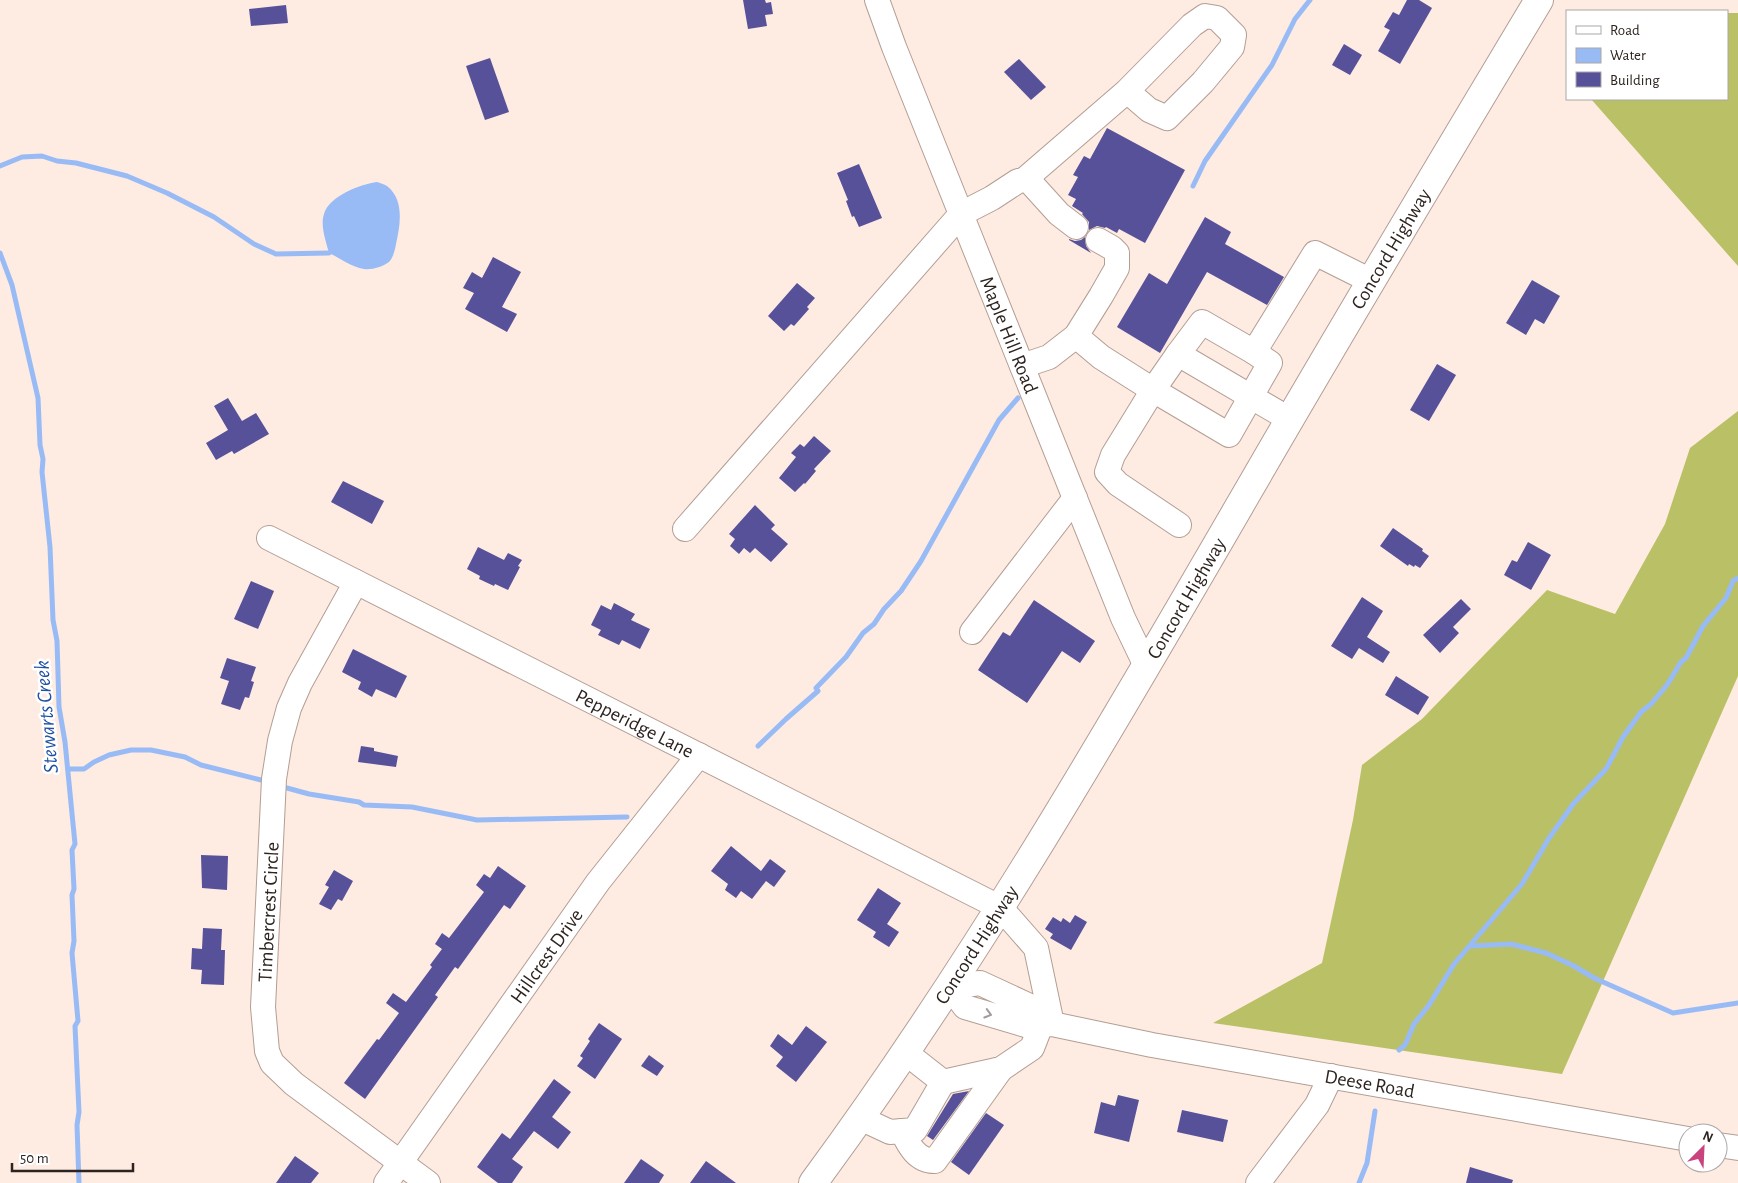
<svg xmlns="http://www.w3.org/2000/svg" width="1738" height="1183" viewBox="0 0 1738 1183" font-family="'Alegreya Sans',sans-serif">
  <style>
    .forest { fill: #b9c065 }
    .water { fill: #98bbf6 }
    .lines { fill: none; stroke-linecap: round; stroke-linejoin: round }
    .stream { stroke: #98bbf6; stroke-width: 5 }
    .building { fill: #57519a }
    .minor-casing { stroke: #b39e94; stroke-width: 26 }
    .highway-casing { stroke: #b39e94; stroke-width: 30 }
    .minor { stroke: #fff; stroke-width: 24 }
    .highway { stroke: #fff; stroke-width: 28 }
    .oneway { stroke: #a09c9b }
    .labels { text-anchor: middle; stroke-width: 5; stroke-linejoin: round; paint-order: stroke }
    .street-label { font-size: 20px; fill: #2d2420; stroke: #fff }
    .water-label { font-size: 21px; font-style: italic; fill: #2050a4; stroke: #fff }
  </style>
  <rect width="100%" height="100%" fill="#feebe2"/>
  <g class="forest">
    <path d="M1727 13H1738V266L1591 99H1727Z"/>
    <path d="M1738 411V676L1562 1074 1213 1023 1322 963 1353 820 1362 765 1422 719 1547 590 1615 614 1665 524 1690 448Z"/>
  </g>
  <path class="water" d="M377 182C380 183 384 184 387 186 405 200 400 226 396 244 395 250 393 258 389 262 382 267 372 270 364 269 351 267 340 258 329 253 326 241 320 226 324 214 329 196 361 184 377 182Z"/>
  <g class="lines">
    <g class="stream">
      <path d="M0 166 22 157 42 156 57 161 76 163 127 176 167 193 214 217 254 244 276 254 329 253"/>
      <path d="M1193 186 1205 161 1272 65 1295 19 1310 0"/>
      <path d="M0 253 12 285 38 398 40 445 43 459 42 472 50 547 53 620 57 641 59 707 65 742 75 844 72 850 74 889 72 895 74 941 72 953 78 1021 75 1026 79 1112 77 1125 79 1183"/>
      <path d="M758 746 786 719 818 691 816 688 846 657 863 633 874 624 884 609 901 591 921 561 999 420 1018 398"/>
      <path d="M68 769H84L94 762 109 755 131 750H151L185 757 201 765 261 780"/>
      <path d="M287 788 309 794 359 802 364 805 412 807 477 820 627 817"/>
      <path d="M1470 946 1511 944 1546 953 1574 966 1594 978 1673 1013 1738 1003"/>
      <path d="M1399 1050 1405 1045 1414 1024 1429 1005 1454 964 1522 884 1549 838 1574 803 1606 769 1623 737 1641 712 1651 704 1667 685 1681 662 1686 658 1703 626 1726 598 1733 581 1738 578"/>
      <path d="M1359 1183 1367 1163 1375 1111"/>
    </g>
  </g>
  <g class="building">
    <path d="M743 0H765L766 3 771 2 773 14 765 15 767 26 748 29Z"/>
    <path d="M1407 0H1419L1432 8 1400 64 1378 51 1390 30 1384 27 1393 12 1399 15Z"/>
    <path d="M286 5 288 23 251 26 249 9Z"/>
    <path d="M1344 44 1362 55 1350 75 1332 65Z"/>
    <path d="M490 58 509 112 485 120 466 66Z"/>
    <path d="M1019 59 1046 87 1031 100 1004 72Z"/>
    <path d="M1107 128 1185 170 1145 243 1119 229 1117 233 1106 227 1105 228 1097 226 1089 230V222L1082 214 1083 213 1072 206 1076 199 1068 195 1078 177 1073 175 1084 156 1090 159Z"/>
    <path d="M859 164 882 218 859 227 854 216 852 217 846 201 848 200 837 173Z"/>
    <path d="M1205 217 1231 232 1225 244 1284 277 1267 305 1207 272 1160 353 1117 327 1149 273 1167 284Z"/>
    <path d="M1085 237 1086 246 1091 253 1069 240V239L1075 241 1081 240Z"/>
    <path d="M493 257 521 272 502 307 517 314 507 332 465 309 474 293 463 288 472 272 482 278Z"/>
    <path d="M1532 280 1560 296 1544 324 1535 319 1526 335 1506 323Z"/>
    <path d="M797 283 815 298 807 307 809 309 794 326 791 324 784 331 768 316Z"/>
    <path d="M1437 364 1456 375 1429 421 1410 410Z"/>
    <path d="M228 398 242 421 256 413 269 434 234 454 232 451 216 460 206 443 228 430 214 406Z"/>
    <path d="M814 436 831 451 814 469 816 471 805 484 804 483 795 492 779 478 796 457 791 453 800 444 804 447Z"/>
    <path d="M343 481 384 501 372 524 331 502Z"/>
    <path d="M755 505 775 525 771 529 788 544 771 562 755 548 750 553 744 548 739 554 730 546 735 539 729 534Z"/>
    <path d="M1393 528 1423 549 1422 551 1429 556 1420 568 1415 565 1414 567 1409 564 1408 566 1380 546Z"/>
    <path d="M1528 542 1551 555 1531 590 1504 575 1512 560 1517 562Z"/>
    <path d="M478 547 504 560 508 553 522 560 518 566 520 567 508 590 495 584 494 586 479 579 480 576 467 569Z"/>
    <path d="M251 581 274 591 258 629 234 619Z"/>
    <path d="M1362 597 1383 611 1367 637 1390 652 1383 663 1359 648 1352 659 1331 646Z"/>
    <path d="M1461 599 1471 609 1453 627 1459 633 1440 653 1423 635Z"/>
    <path d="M1034 600 1095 641 1080 663 1062 651 1027 703 978 670 1003 632 1010 636Z"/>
    <path d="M614 603 635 614 631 620 650 629 640 649 622 640 619 645 598 635 601 630 591 625 601 605 611 610Z"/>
    <path d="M353 649 407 676 396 698 376 689 372 697 358 689 361 682 342 672Z"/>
    <path d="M227 658 256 667 251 681 254 682 249 698 245 697 240 710 221 704 229 681 220 678Z"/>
    <path d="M1396 676 1429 697 1418 715 1385 695Z"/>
    <path d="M361 746 374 748V751L398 756 396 767 358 762Z"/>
    <path d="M731 846 761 871 770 859 786 871 774 887 766 881 752 899 741 891 736 898 725 890 728 884 711 871Z"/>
    <path d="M201 855 228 856 227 890 202 888Z"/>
    <path d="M498 866 526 886 510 909 504 905 458 969 455 967 435 995 438 997 365 1099 344 1083 377 1039 379 1040 399 1013 386 1003 393 993 406 1002 432 967 430 965 442 949 435 944 442 933 449 938 484 892 476 885 484 874 490 878Z"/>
    <path d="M334 870 353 881 342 901 338 899 331 910 319 904 329 887 325 885Z"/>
    <path d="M878 888 901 903 887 924 899 932 889 947 873 937 876 932 857 920Z"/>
    <path d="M1075 915 1087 922 1071 950 1050 938 1053 934 1045 929 1053 917 1061 922 1063 918 1070 923Z"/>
    <path d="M203 928 222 929 221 950H225L224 985 201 984 202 970 191 969 192 948 202 949Z"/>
    <path d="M599 1023 622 1039 595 1079 577 1066 583 1058 580 1056 590 1041 588 1039Z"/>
    <path d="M806 1026 827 1042 796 1082 776 1066 783 1057 770 1046 778 1034 792 1045Z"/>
    <path d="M649 1055 664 1066 657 1076 641 1066Z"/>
    <path d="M554 1079 571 1092 552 1117 571 1132 558 1149 534 1131 512 1159 523 1167 512 1183H498L477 1167 502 1133 510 1139Z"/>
    <path d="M969 1091 933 1140 927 1136 953 1094Z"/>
    <path d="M1118 1095 1139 1100 1129 1142 1094 1133 1101 1102 1115 1106Z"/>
    <path d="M1182 1110 1228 1120 1223 1142 1177 1132Z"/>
    <path d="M986 1113 1004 1125 969 1175 951 1162Z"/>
    <path d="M295 1156 319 1173 311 1183H276Z"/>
    <path d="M641 1159 664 1175 659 1183H624Z"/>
    <path d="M706 1161 736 1183H690Z"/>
    <path d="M1470 1167 1513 1180 1512 1183H1466Z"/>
  </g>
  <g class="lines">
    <defs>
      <g id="minor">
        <path id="s1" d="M877 0 894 47 1123 618 1146 666"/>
        <path d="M1024 180 1127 91 1192 25 1205 16 1217 18 1234 35 1232 47 1203 82 1167 118 1149 110 1127 91"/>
        <path d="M1076 336 1101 357 1153 390 1178 354 1289 419"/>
        <path d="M1178 354 1202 322 1254 352"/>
        <path d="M1022 366 1049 357 1076 336 1101 296 1117 268V253L1112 248 1098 240"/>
        <path d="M1179 525 1118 484 1107 472 1113 455 1153 390 1229 435 1270 363 1254 352 1315 253 1371 281"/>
        <path d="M685 529 961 214 992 198 1018 181 1024 180 1030 182 1059 214 1076 227"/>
        <path id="s2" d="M269 538 1001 908 1036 948 1052 1024"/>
        <path d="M356 582 300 683 289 708 280 741 274 779 263 1007 267 1051 272 1063 294 1084 428 1183"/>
        <path d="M972 632 1075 498"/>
        <path id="s3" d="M1052 1024 1034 1008 980 983 950 987 965 1007 1029 1026 1052 1024 1152 1045 1688 1139"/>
        <path d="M943 1082 1001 1069 1032 1048 1041 1025"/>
        <path d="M860 1118 890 1132 915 1130 943 1082 906 1053"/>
        <path d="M902 1131C909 1146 917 1161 935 1161L1001 1069"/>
        <path d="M1718 1145 1738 1148"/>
        <path id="s4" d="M386 1183 598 882 699 755"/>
        <path d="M1258 1183 1317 1105 1331 1076"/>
      </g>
      <g id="highway">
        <path id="s5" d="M813 1183C976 962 1113 724 1251 486 1345 323 1442 162 1539 0"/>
      </g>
    </defs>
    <use href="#minor" class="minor-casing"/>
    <use href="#highway" class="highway-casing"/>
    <use href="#minor" class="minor"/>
    <use href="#highway" class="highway"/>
  </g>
  <defs><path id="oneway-chevron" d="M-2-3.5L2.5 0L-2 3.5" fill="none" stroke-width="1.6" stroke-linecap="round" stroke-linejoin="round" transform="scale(1.25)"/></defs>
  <use class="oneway" href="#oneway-chevron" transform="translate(988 1014) rotate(16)"/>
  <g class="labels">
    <g class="street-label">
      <text dy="7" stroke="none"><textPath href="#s5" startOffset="1099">Concord Highway</textPath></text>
      <text dy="7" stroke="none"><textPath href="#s1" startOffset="360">Maple Hill Road</textPath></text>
      <text dy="7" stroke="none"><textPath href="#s5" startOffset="694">Concord Highway</textPath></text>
      <text dy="7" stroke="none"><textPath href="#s2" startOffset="410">Pepperidge Lane</textPath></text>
      <text transform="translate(268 912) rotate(-87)" y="7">Timbercrest Circle</text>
      <text dy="7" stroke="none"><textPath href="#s5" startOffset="289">Concord Highway</textPath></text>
      <text dy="7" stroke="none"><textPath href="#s4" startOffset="278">Hillcrest Drive</textPath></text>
      <text dy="7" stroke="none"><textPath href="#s3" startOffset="552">Deese Road</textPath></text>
    </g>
    <g class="water-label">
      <text transform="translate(46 717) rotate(-95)" y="7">Stewarts Creek</text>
    </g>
  </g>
  <rect x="1566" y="10" width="162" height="90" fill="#ffffff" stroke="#aba7a6"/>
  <rect x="1576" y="26" width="25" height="8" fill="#ffffff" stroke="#aba7a6"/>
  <text x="1610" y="35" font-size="15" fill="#2d2420">Road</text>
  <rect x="1576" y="48" width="25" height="15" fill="#98bbf6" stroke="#aba7a6"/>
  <text x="1610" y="60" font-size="15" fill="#2d2420">Water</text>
  <rect x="1576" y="72" width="25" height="15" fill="#57519a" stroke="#aba7a6"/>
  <text x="1610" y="85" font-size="15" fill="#2d2420">Building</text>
  <g transform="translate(1703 1148) rotate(24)"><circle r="24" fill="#ffffff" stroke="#aba7a6"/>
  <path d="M0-4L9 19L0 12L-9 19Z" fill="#ca427e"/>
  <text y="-8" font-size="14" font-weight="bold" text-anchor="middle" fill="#2d2420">N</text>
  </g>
  <path d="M12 1163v8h121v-8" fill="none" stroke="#2d2420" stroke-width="2.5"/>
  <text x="20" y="1163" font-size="15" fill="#2d2420" stroke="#ffffff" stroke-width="4" paint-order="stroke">50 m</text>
</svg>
